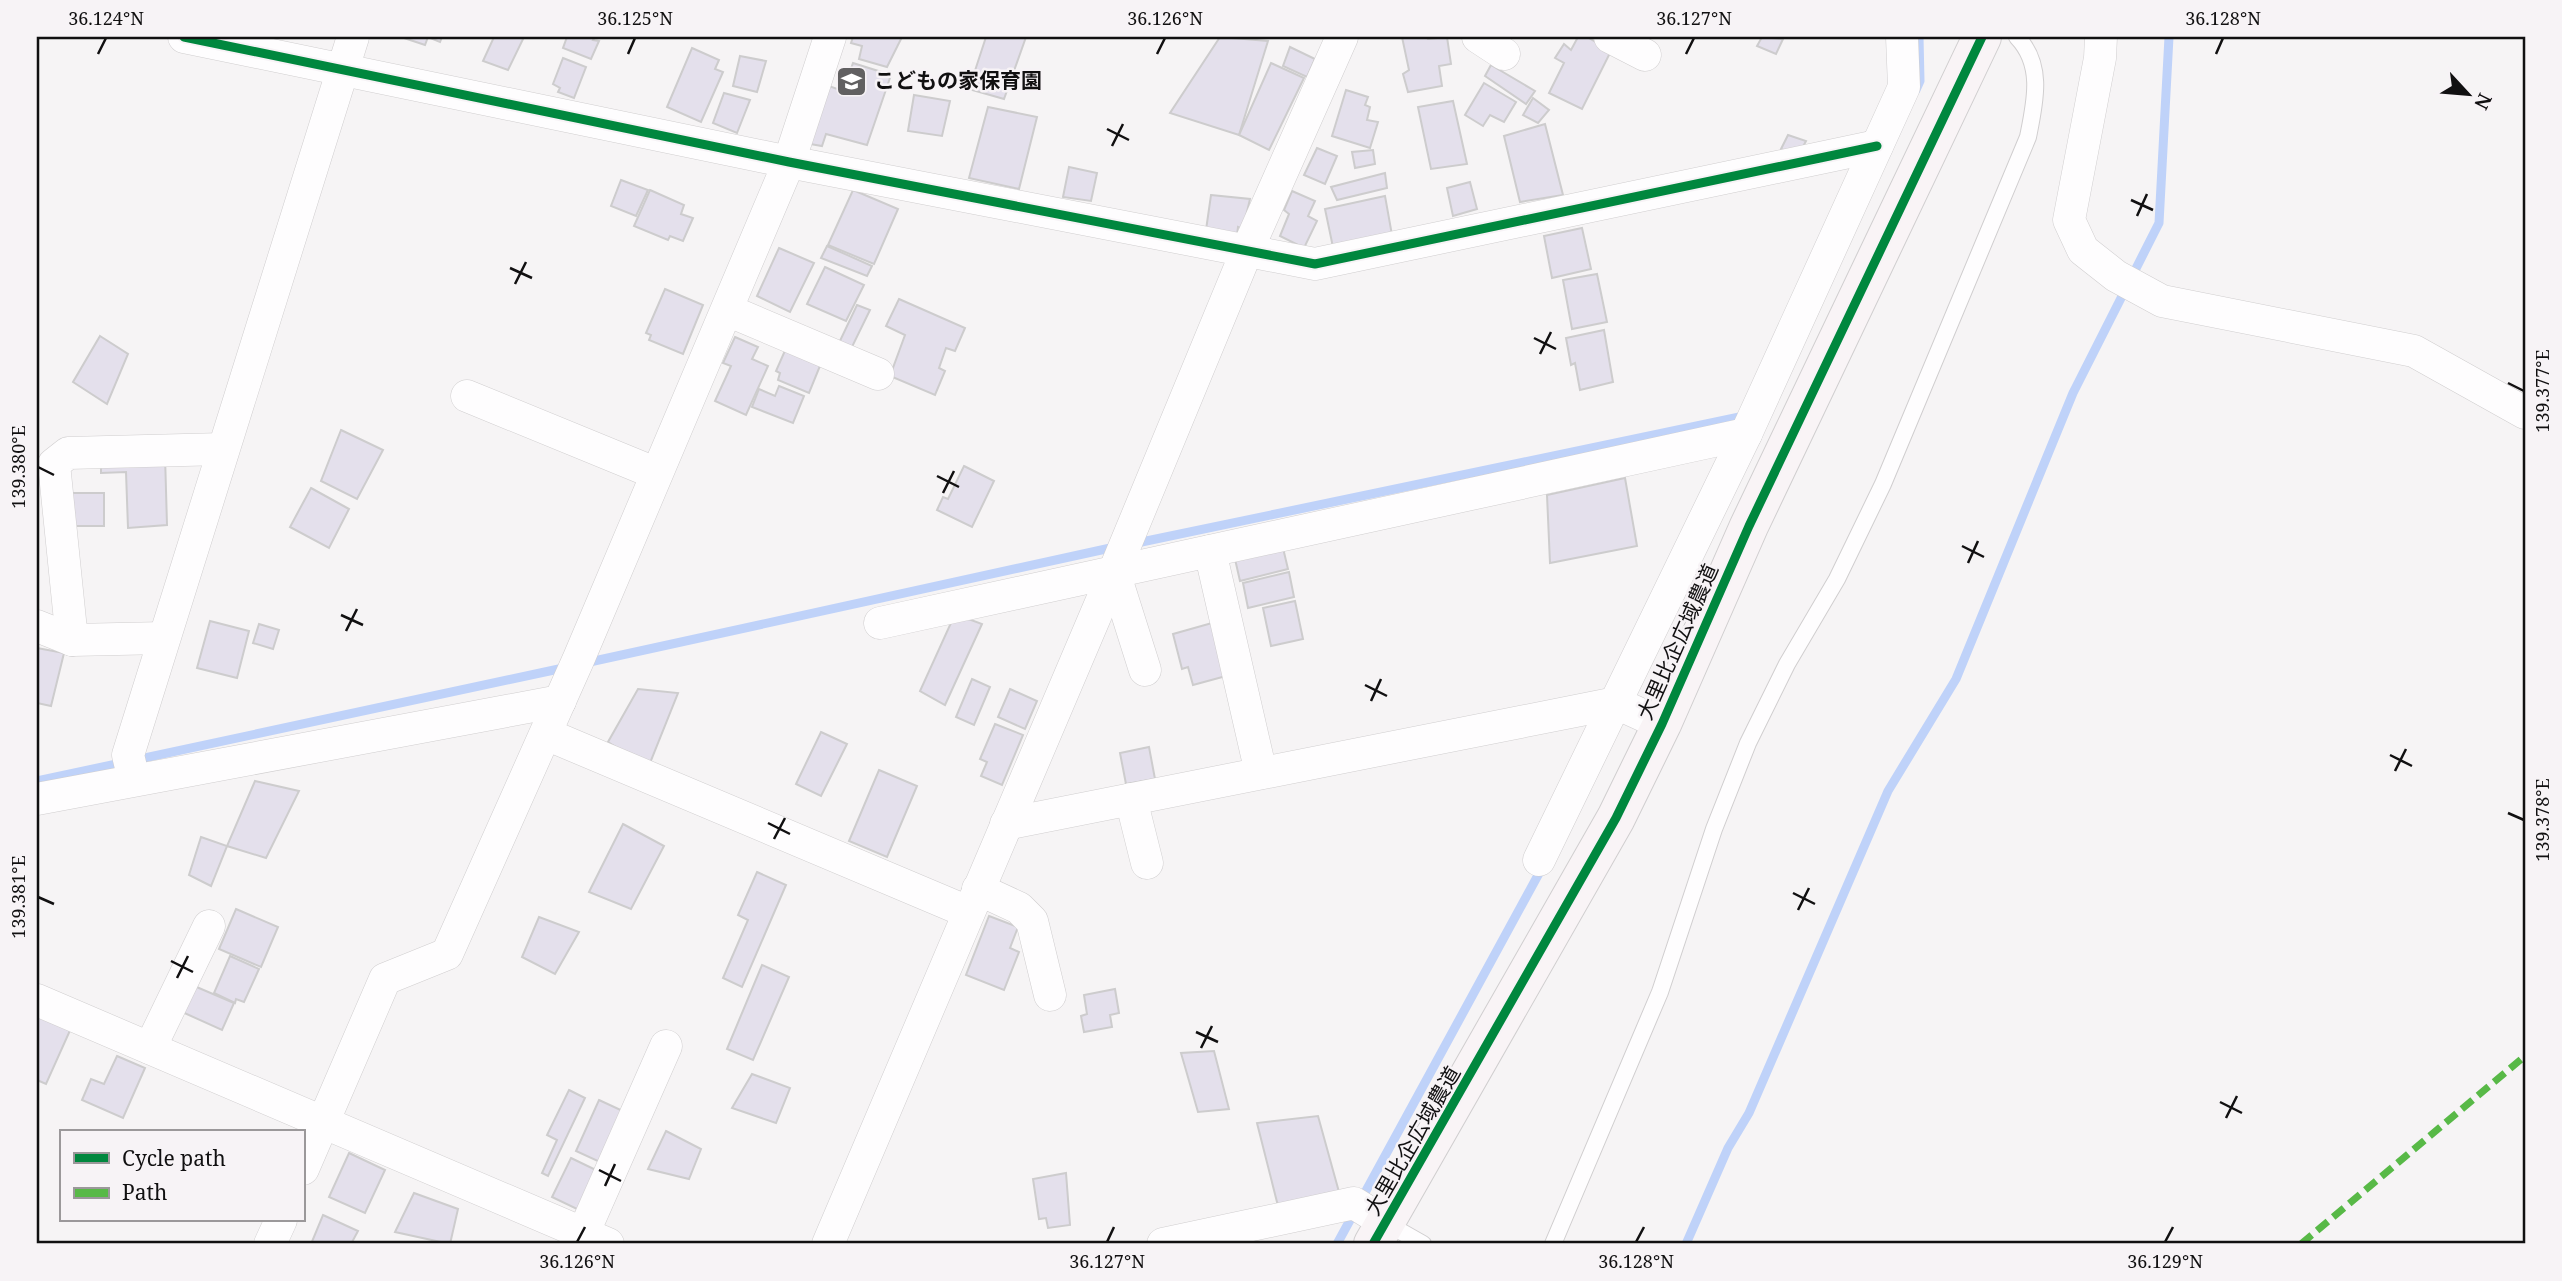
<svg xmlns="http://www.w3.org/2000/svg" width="2562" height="1281" viewBox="0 0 2562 1281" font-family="'Noto Serif','Noto Sans JP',serif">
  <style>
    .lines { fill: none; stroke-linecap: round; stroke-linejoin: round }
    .stream { stroke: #bfd2f9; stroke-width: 9 }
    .building { fill: #e4e0ec; stroke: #cdcccd; stroke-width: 2 }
    .lane-casing { stroke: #d0cecf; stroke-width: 18 }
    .street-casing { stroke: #d0cecf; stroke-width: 33 }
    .secondary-casing { stroke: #d0cecf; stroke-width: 40 }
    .lane { stroke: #fefdfe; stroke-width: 16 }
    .street { stroke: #fefdfe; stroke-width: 32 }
    .secondary { stroke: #f9f4f6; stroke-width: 38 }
    .quiet { stroke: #58b947; stroke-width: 7; stroke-dasharray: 14 7; stroke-linecap: butt }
    .cycleway-casing { stroke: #f7f3f6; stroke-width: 13 }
    .cycleway { stroke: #00873e; stroke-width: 9 }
    .ticks { fill: none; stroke: #111011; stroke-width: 2.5 }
    .labels { text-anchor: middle; stroke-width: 5; stroke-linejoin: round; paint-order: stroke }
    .poi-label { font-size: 21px; font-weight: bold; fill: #111011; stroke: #f7f3f6; text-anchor: start }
    .street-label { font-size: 21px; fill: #111011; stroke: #f7f3f6 }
    .neatline { fill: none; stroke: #111011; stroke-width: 2.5 }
    .ticks-label { font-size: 18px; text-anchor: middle; fill: #111011 }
  </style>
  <rect width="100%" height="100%" fill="#f6f4f5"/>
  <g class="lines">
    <g class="stream">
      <path d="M1916 90 1920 81 1919 37"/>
      <path d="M1132 544 1749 415"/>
      <path d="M585 663 1115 547"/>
      <path d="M37 781 568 667"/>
      <path d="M1337 1244 1543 866"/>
      <path d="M1686 1244 1728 1148 1749 1113 1888 791 1956 679 2073 393 2159 223 2169 37"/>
    </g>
  </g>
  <g class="building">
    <path d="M401 37H442L440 42 428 37 425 45Z"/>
    <path d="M494 37H524L508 70 483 61Z"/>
    <path d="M567 37H595L593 40 599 41 591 59 563 48Z"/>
    <path d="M853 37H902L887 67 859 59 862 46 851 43Z"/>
    <path d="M986 37H1026L1004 99 969 89Z"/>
    <path d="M1220 37 1268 41 1239 135 1170 113Z"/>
    <path d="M1402 37H1426L1428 39 1447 37 1451 64 1439 66 1442 86 1408 92 1403 74 1409 70Z"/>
    <path d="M1578 37H1587L1611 51 1582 109 1549 93 1564 63 1555 58 1564 44 1571 50Z"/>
    <path d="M1762 37 1783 39 1776 54 1757 46Z"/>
    <path d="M1290 47 1315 59 1307 77 1283 66Z"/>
    <path d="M692 48 719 60 715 69 723 72 701 122 667 107Z"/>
    <path d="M740 56 766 61 757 92 733 86Z"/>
    <path d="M563 58 586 67 574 98 558 92 560 88 553 84Z"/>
    <path d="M853 63 891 75 867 145 826 134 822 146 810 144 826 85 843 91Z"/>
    <path d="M1271 63 1304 78 1269 150 1239 135Z"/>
    <path d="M1491 65 1535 91 1526 104 1485 76Z"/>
    <path d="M1484 83 1516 102 1504 122 1490 115 1483 126 1465 115Z"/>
    <path d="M1346 90 1368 97 1365 105 1370 107 1367 120 1378 122 1370 148 1332 136Z"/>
    <path d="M724 93 750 100 737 133 713 123Z"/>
    <path d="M914 95 950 101 942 136 908 131Z"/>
    <path d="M1533 98 1549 110 1538 123 1523 115Z"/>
    <path d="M1453 101 1467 164 1431 169 1418 107Z"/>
    <path d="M988 107 1037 117 1019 189 969 178Z"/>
    <path d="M1545 124 1563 195 1520 202 1504 136Z"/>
    <path d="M1788 135 1806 141 1798 156 1781 149Z"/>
    <path d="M1317 148 1337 156 1325 184 1304 175Z"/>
    <path d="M1373 150 1375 164 1355 168 1352 152Z"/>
    <path d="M1069 167 1097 173 1091 201 1063 197Z"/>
    <path d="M1385 173 1387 188 1337 200 1331 187Z"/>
    <path d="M621 180 648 190 636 216 611 206Z"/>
    <path d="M1470 182 1477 209 1453 216 1447 188Z"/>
    <path d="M650 190 684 205 681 214 693 218 683 241 670 236 668 240 634 226Z"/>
    <path d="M853 190 898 209 874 264 828 245Z"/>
    <path d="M1292 191 1315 201 1308 216 1317 221 1304 248 1280 236 1289 214 1284 210Z"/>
    <path d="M1211 195 1250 199 1243 229 1238 227 1237 235 1206 230Z"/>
    <path d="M1385 196 1392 235 1334 252 1325 209Z"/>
    <path d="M1582 228 1591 269 1552 278 1544 236Z"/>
    <path d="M827 246 872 266 867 276 821 258Z"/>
    <path d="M779 248 814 263 790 312 757 296Z"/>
    <path d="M825 267 864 285 846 321 807 304Z"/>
    <path d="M1597 274 1607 322 1572 329 1563 280Z"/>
    <path d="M665 289 703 305 683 354 649 340 651 335 646 333Z"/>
    <path d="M899 299 965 328 955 351 946 348 939 368 945 371 935 395 890 376 905 335 886 326Z"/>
    <path d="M857 305 870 310 850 351 838 345Z"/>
    <path d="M1604 330 1613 382 1580 390 1575 363 1571 365 1566 338Z"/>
    <path d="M100 336 128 354 107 404 73 382Z"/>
    <path d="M735 337 758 347 752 359 768 366 746 415 715 401 731 366 723 363Z"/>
    <path d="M787 346 822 361 809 393 778 380 780 373 776 371Z"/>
    <path d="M779 386 804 396 793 423 752 407 759 389 775 396Z"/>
    <path d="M341 430 383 450 357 499 321 481Z"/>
    <path d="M165 455 167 525 128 528 126 472 101 473V458Z"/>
    <path d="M964 466 994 481 972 527 937 510 943 497 948 499Z"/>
    <path d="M1625 478 1637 546 1550 563 1547 495Z"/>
    <path d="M311 488 349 509 329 548 290 527Z"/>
    <path d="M69 493H104V526H68Z"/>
    <path d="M1283 548 1288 569 1240 581 1235 559Z"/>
    <path d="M1289 572 1294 597 1248 608 1243 583Z"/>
    <path d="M1295 601 1303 639 1271 646 1263 608Z"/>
    <path d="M955 614 982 624 945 705 920 691Z"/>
    <path d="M210 621 249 631 237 678 197 668Z"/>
    <path d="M1212 623 1226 676 1193 685 1188 667 1182 669 1173 634Z"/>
    <path d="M259 624 279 630 273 649 253 643Z"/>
    <path d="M37 648 64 653 51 706 37 703Z"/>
    <path d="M972 679 990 687 974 725 956 717Z"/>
    <path d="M638 689 678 693 648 768 608 742Z"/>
    <path d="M1010 689 1037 701 1025 729 998 717Z"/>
    <path d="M995 724 1023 735 1002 785 981 776 987 762 980 759Z"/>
    <path d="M821 732 847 744 821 796 796 784Z"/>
    <path d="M1149 747 1155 779 1126 784 1120 753Z"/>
    <path d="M879 770 917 786 887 857 849 841Z"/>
    <path d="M255 781 299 791 266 858 227 846Z"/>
    <path d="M623 824 664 846 631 909 589 892Z"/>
    <path d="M201 837 227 846 211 886 189 875Z"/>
    <path d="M757 872 786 885 742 987 723 978 748 920 738 915Z"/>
    <path d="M236 909 278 927 261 967 219 949Z"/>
    <path d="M989 916 1018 927 1010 948 1019 952 1004 990 966 975Z"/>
    <path d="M539 917 579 932 555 974 522 957Z"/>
    <path d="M230 956 259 969 244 1002 236 999 235 1003 214 993Z"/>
    <path d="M762 965 789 977 753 1060 727 1049Z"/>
    <path d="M192 985 234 1003 222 1030 180 1011Z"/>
    <path d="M1115 989 1119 1013 1110 1015 1112 1027 1084 1032 1081 1016 1087 1014 1084 995Z"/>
    <path d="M37 1011 72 1026 46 1084 37 1080Z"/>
    <path d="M1214 1051 1229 1109 1198 1112 1181 1053Z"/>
    <path d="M117 1056 145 1068 123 1118 82 1100 91 1079 104 1084Z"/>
    <path d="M752 1074 790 1088 776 1123 732 1108Z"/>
    <path d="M569 1090 585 1098 548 1176 542 1173 557 1140 547 1135Z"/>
    <path d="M599 1100 625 1112 602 1163 576 1151Z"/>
    <path d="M1318 1116 1339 1192 1278 1206 1257 1123Z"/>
    <path d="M666 1131 701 1149 689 1179 648 1169Z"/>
    <path d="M349 1153 385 1170 365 1213 329 1197Z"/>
    <path d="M571 1158 598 1171 579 1210 552 1197Z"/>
    <path d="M1066 1173 1070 1225 1048 1228 1046 1218 1039 1219 1033 1179Z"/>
    <path d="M414 1193 458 1209 450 1244 395 1232Z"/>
    <path d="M323 1215 358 1231 351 1244H311Z"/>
  </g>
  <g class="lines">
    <defs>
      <g id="lane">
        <path d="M1386 1223 1423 1244"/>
        <path d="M1553 1244 1660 992 1714 829 1748 743 1787 664 1837 579 1883 484 2028 137C2035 102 2044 65 2017 37"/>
      </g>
      <g id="street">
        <path d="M184 37 789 162 1315 264 1877 146"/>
        <path d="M1478 37 1504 54"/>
        <path d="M1610 37 1645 55"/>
        <path d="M2101 37 2100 58 2069 220 2083 250 2116 276 2162 301 2414 351 2525 413"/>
        <path d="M727 310 878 374"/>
        <path d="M467 396 655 473"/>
        <path d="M1210 551 1261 773"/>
        <path d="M1114 572 1145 670"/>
        <path d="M880 623 1746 434"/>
        <path d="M37 626 72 640 164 638"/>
        <path d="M72 640 54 464 68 453 223 449"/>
        <path d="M546 734 968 912"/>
        <path d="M134 780 128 755 353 37"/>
        <path d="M37 799 560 701"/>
        <path d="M1131 799 1147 863"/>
        <path d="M1006 824 1616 703 1662 724"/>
        <path d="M1539 860 1746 434 1904 87 1902 37"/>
        <path d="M978 889 1019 908 1032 921 1050 995"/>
        <path d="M37 1000 608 1244"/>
        <path d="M150 1048 209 926"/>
        <path d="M303 1169 385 979 447 954 579 658 789 162 830 37"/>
        <path d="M583 1234 666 1046"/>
        <path d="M270 1244 281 1220"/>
        <path d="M828 1244 1114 572 1246 253 1342 37"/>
        <path d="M1163 1244 1354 1203 1386 1223"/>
      </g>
      <path id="secondary" d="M1373 1244 1616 818 1662 724 1749 526 1982 37"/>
    </defs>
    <use href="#lane" class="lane-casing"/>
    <use href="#street" class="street-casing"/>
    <use href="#secondary" class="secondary-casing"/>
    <use href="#lane" class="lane"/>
    <use href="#street" class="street"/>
    <use href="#secondary" class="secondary"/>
    <path class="quiet" d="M2301 1244 2525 1056"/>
    <defs>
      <g id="cycleway">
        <path d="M184 37 789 162 1315 264 1877 146"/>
        <path d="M1373 1244 1616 818 1662 724 1749 526 1982 37"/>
      </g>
    </defs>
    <use href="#cycleway" class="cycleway-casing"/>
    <use href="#cycleway" class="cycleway"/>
  </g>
  <path class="ticks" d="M98 54 106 38M628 54 635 38M1157 54 1165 38M1686 54 1694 38M2216 54 2223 38M1107 129 1129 140M1112 146 1123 124M2131 200 2153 210M2137 216 2147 194M510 268 532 278M515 284 526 262M1534 338 1556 349M1540 354 1551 332M2508 383 2524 391M38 467 54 475M937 476 959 487M943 493 954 471M1962 546 1984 557M1968 563 1978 541M341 615 363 625M346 631 357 609M1365 685 1387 696M1371 701 1381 679M2390 755 2412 766M2395 771 2406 749M2508 813 2524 820M768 823 790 834M774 839 785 818M1793 893 1815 904M38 897 54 904M1798 910 1809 888M171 961 193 972M177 978 188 956M1196 1032 1218 1042M1201 1048 1212 1026M2220 1102 2242 1113M2226 1118 2237 1096M599 1170 621 1181M605 1186 615 1164M577 1242 585 1227M1107 1242 1114 1227M1636 1242 1644 1227M2165 1242 2173 1227"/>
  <defs>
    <symbol id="school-square" viewBox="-11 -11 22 22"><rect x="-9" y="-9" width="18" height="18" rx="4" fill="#616061" stroke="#f7f3f6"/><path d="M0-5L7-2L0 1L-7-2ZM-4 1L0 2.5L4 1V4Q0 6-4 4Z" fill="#fff"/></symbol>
  </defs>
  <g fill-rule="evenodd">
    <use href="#school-square" x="834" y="64" width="35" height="35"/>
  </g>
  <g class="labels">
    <g class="poi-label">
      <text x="874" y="88">こどもの家保育園</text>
    </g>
    <g class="street-label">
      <text transform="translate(1678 642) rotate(-66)" y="7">大里比企広域農道</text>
      <text transform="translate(1413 1141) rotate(-60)" y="7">大里比企広域農道</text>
    </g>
  </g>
  <rect width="2562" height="1281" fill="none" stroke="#f7f3f6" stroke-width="77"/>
  <rect x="60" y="1130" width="245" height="91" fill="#f7f3f6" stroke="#9b989a" stroke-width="2"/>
  <rect x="74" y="1153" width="35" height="10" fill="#00873e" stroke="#9b989a" stroke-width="2"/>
  <text x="122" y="1166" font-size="21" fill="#111011">Cycle path</text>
  <rect x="74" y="1188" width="35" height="10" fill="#58b947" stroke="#9b989a" stroke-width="2"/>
  <text x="122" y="1200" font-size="21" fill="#111011">Path</text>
  <g transform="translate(2468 94) rotate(116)" stroke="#f7f3f6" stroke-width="5" paint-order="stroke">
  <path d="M0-5L12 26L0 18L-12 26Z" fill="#111011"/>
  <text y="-10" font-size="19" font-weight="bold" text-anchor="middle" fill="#111011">N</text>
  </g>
  <rect x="38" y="38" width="2486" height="1204" class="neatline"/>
  <g class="ticks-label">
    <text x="106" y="25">36.124°N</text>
    <text x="635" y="25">36.125°N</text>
    <text x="1165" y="25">36.126°N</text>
    <text x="1694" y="25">36.127°N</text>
    <text x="2223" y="25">36.128°N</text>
    <text transform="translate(2543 391) rotate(-90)" y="6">139.377°E</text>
    <text transform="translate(19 467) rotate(-90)" y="6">139.380°E</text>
    <text transform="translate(2543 820) rotate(-90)" y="6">139.378°E</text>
    <text transform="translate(19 897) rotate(-90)" y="6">139.381°E</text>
    <text x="577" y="1268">36.126°N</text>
    <text x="1107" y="1268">36.127°N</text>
    <text x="1636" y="1268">36.128°N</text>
    <text x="2165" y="1268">36.129°N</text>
  </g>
</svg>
